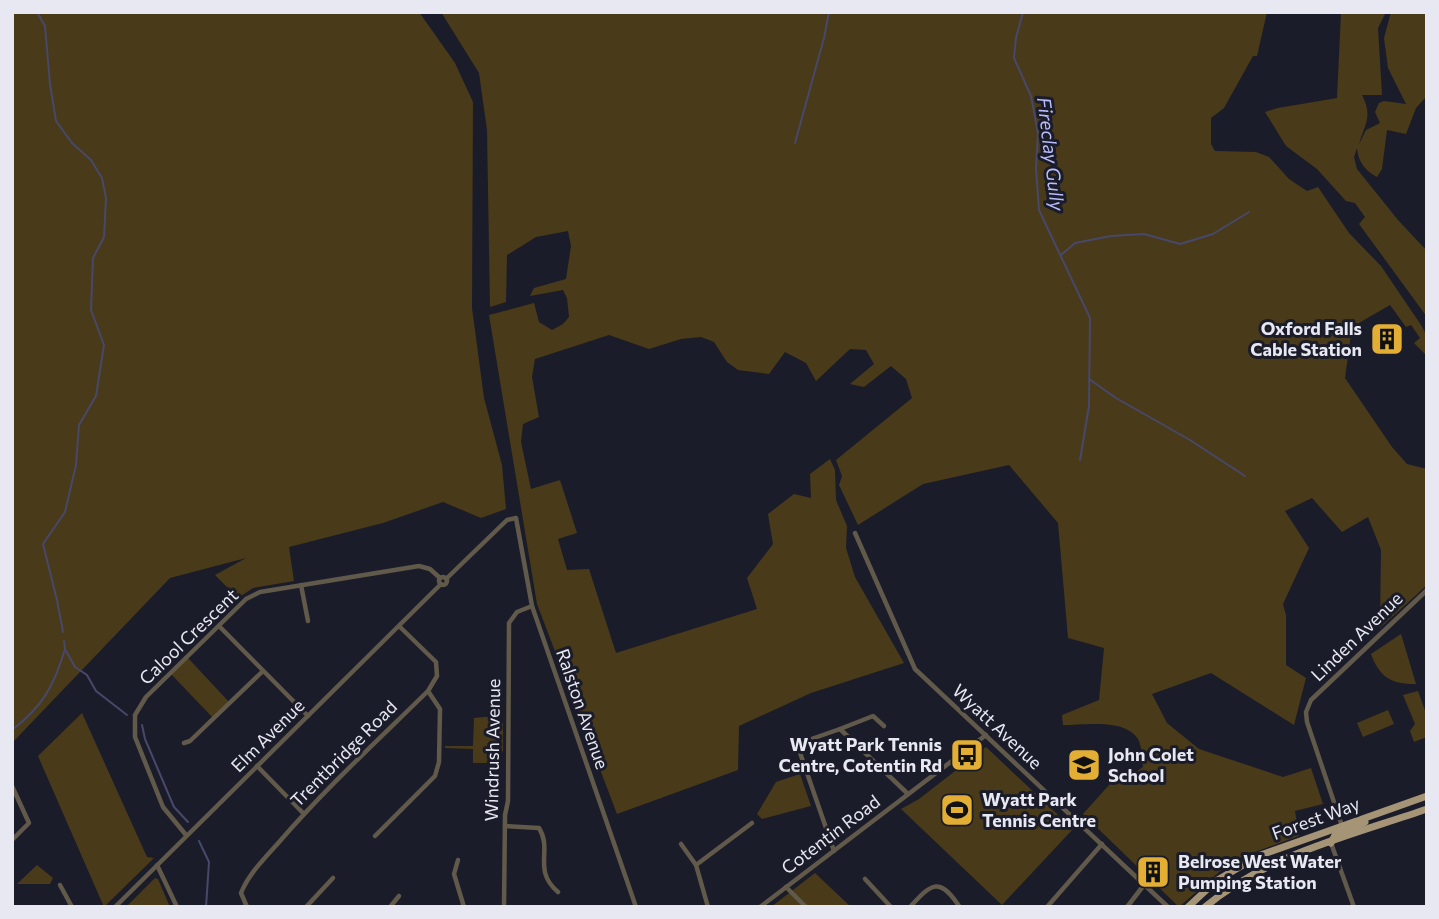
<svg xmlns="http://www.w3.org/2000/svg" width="1439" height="919" viewBox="0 0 1439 919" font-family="Commissioner,sans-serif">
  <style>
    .green { fill: #493a1a }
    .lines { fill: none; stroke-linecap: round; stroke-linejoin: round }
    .stream { stroke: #47486a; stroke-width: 2 }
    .minor { stroke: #61594a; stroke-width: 4.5 }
    .primary { stroke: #a59576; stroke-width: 7 }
    .labels { text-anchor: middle; stroke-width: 6; stroke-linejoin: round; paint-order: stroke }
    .poi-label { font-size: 18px; font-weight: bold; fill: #e7e8f2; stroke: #1b1c2a; text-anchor: start }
    .street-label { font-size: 18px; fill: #e7e8f2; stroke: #1b1c2a }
    .water-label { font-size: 19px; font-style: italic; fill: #babdfa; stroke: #1b1c2a }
  </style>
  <rect width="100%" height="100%" fill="#1b1c2a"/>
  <g class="green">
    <path d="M12 12H419L455 63 473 102 472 308 484 398 502 465 506 509 481 518 443 502 383 523 289 547 294 581 253 588 238 598 215 575 246 558 170 578 12 743Z"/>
    <path d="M441 12H1267L1257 56H1253L1224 108 1211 118V144L1215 151 1256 152 1269 157 1289 179 1307 191 1318 187 1349 233 1381 266 1421 325 1427 336V356L1414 343 1420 338 1411 325 1406 327 1390 305 1352 327 1345 378 1392 447 1407 464 1427 469V585L1380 628 1381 550 1368 517 1342 532 1312 498 1285 511 1309 548 1283 604 1286 615V665L1306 678 1294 725 1211 673 1152 694 1167 723 1199 749 1283 777 1311 768 1323 804 1295 811 1299 836 1233 860 1179 907 1083 814 1118 775 1124 780 1143 767C1142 759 1142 746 1138 739 1125 718 1084 725 1063 725L1062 715 1099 700 1104 648 1068 638 1058 523 1009 465 923 484 858 525 839 485 842 476 836 460 912 398 906 379 891 366 864 387 850 384 874 364 866 350 850 349 816 381 806 363 785 352 769 374 738 370 727 362 714 342 701 337 681 339 649 349 609 335 535 359 532 377 539 417 523 424 521 442 531 489 560 480 577 533 558 539 567 570 589 569 616 653 757 609 747 578 773 544 768 514 794 494 811 498 810 474 830 459 835 470 836 500 847 526 846 548 855 577 904 663 811 693 739 726 738 770 617 814 537 604 489 315 534 303 539 322 552 330 563 324 569 317 567 298 563 290 530 296 534 288 566 279 571 246 568 231 536 237 507 255 506 302 490 307 487 130 479 73Z"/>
    <path d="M1341 12H1386L1378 28 1382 95H1362C1373 117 1365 123 1359 144L1366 130 1380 123 1375 112 1379 103 1384 101 1406 104 1388 68 1384 38 1391 12H1427V96L1416 108 1406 134 1387 130 1382 169 1377 177C1365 171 1358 161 1357 148L1354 157 1357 169 1398 220 1427 251V317L1359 224 1365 217 1355 203 1346 201 1317 169 1286 146 1265 112 1278 108 1337 98Z"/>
    <path d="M1401 634 1416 684C1391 684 1380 678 1371 654Z"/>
    <path d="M187 657 230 703 214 719 170 673Z"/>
    <path d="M1418 691 1427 716V737L1414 742 1410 731 1415 724 1403 695Z"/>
    <path d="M1388 710 1394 724 1363 737 1357 723Z"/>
    <path d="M82 713 147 857 154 858 104 907 38 756Z"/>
    <path d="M496 716 503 723V751L490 763H473V749L445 748V746H473L474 718Z"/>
    <path d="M986 747 1073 829 1002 905 901 809 919 799Z"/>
    <path d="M800 774 811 806 762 819 757 814 776 782Z"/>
    <path d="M37 865 53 878 50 884H17Z"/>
    <path d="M815 873 851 907H771Z"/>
    <path d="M155 878 158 879 170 907H126Z"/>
  </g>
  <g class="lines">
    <g class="stream">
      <path d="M37 12 45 26 50 84 56 121 72 143 91 160 102 178 106 198 104 237 93 258 91 310 104 345 96 396 79 425 76 465 65 512 43 544 57 600 63 632"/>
      <path d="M1023 12 1016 38 1014 58 1031 96 1038 133 1036 169 1039 210 1090 318 1089 406 1080 460"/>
      <path d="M795 143 824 38 829 12"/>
      <path d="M1061 255 1075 243 1111 236 1144 234 1180 244 1213 234 1249 212"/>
      <path d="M1089 379 1116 398 1190 440 1245 476"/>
      <path d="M66 651 75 667 87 675 96 691 127 715"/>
      <path d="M142 725 145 739 174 807 188 822"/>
      <path d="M12 730C43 706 54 686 65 649L64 641"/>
      <path d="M199 841 209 862 206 907"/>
    </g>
    <g class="minor">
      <path d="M855 533 915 669 1168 907"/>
      <circle cx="443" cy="581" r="4"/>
      <path d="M446 579 507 520 516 518 532 606 636 907"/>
      <path d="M301 585 308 621"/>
      <path d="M219 626 308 716"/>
      <path d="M840 729 873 716 884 726"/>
      <path d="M184 743 190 741 263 671"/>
      <path d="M257 766 304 814"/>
      <path d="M12 786 29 823 12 840"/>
      <path d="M505 826 539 828C553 850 532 870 558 892"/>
      <path d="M1342 826 1307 722 1306 712 1311 700 1427 590"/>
      <path d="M186 835 163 807 135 737V715L146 697 246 599 260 592 419 566 430 569 440 578"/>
      <path d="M375 836 435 776 439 762 440 709 428 691"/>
      <path d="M1331 843 1354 907"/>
      <path d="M681 844 696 865"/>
      <path d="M834 851 797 744 840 729 908 794"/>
      <path d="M458 860 454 874 464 907"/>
      <path d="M157 865 177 907"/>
      <path d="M865 879 891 907"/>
      <path d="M60 885 72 907"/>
      <path d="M786 887 806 907"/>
      <path d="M115 907 441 584"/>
      <path d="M247 907 241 893C249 873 266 857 280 841 326 788 378 740 428 691L437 676 436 662 399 626"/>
      <path d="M306 907 333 878"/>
      <path d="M390 907 399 896"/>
      <path d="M504 907 505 815 508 801 509 623 517 612 532 606"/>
      <path d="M708 907 696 865 752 823"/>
      <path d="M760 907 986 735"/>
      <path d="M910 907C931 884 939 876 959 906"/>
      <path d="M1047 907 1102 844"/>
      <path d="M1127 907 1144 885"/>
    </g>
    <g class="primary">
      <path d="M1331 843 1335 835 1365 822"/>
      <path d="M1188 907 1216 881 1258 856 1427 796"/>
      <path d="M1205 907C1266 855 1352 835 1427 809"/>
    </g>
  </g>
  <defs>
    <symbol id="building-square" viewBox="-11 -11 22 22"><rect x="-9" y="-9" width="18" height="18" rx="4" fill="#e2af34" stroke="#1b1c2a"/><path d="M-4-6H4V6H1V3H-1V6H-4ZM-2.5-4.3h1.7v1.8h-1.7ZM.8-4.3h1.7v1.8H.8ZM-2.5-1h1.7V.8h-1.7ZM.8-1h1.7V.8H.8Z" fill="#111"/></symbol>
    <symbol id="bus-square" viewBox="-11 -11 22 22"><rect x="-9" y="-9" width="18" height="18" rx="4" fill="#e2af34" stroke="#1b1c2a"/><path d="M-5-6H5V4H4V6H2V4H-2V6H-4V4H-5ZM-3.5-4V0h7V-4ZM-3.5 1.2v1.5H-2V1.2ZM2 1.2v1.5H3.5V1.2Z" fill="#111"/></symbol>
    <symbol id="school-square" viewBox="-11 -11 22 22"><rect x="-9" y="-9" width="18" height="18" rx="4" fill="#e2af34" stroke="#1b1c2a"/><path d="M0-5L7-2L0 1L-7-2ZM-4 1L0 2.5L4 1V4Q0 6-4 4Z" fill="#111"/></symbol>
    <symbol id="stadium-square" viewBox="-11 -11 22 22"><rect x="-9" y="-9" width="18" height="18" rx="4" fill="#e2af34" stroke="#1b1c2a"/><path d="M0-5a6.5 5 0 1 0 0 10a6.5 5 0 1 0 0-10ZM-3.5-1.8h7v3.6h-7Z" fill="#111"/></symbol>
  </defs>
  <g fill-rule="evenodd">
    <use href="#building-square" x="1368" y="320" width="38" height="38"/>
    <use href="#bus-square" x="948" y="736" width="38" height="38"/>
    <use href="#school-square" x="1065" y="746" width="38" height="38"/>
    <use href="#stadium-square" x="938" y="791" width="38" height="38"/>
    <use href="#building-square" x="1134" y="853" width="38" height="38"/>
  </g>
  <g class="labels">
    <g class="poi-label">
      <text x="1362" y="335" text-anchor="end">Oxford Falls<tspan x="1362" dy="21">Cable Station</tspan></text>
      <text x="942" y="751" text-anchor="end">Wyatt Park Tennis<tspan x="942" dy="21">Centre, Cotentin Rd</tspan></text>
      <text x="1108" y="761">John Colet<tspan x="1108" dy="21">School</tspan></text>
      <text x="982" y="806">Wyatt Park<tspan x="982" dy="21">Tennis Centre</tspan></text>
      <text x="1178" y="868">Belrose West Water<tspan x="1178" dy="21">Pumping Station</tspan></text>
    </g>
    <g class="street-label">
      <text transform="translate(189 637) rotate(-44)" y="6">Calool Crescent</text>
      <text transform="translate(1357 637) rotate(-44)" y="6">Linden Avenue</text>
      <text transform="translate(582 709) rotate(71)" y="6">Ralston Avenue</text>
      <text transform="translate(997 727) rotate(43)" y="6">Wyatt Avenue</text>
      <text transform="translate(268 736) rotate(-45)" y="6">Elm Avenue</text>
      <text transform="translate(493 750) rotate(-89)" y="6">Windrush Avenue</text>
      <text transform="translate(344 754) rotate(-45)" y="6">Trentbridge Road</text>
      <text transform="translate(1316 819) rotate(-20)" y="6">Forest Way</text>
      <text transform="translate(831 835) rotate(-37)" y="6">Cotentin Road</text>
    </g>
    <g class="water-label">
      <text transform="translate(1051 154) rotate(83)" y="7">Fireclay Gully</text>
    </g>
  </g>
  <rect width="1439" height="919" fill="none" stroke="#e7e8f2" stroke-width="28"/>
</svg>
